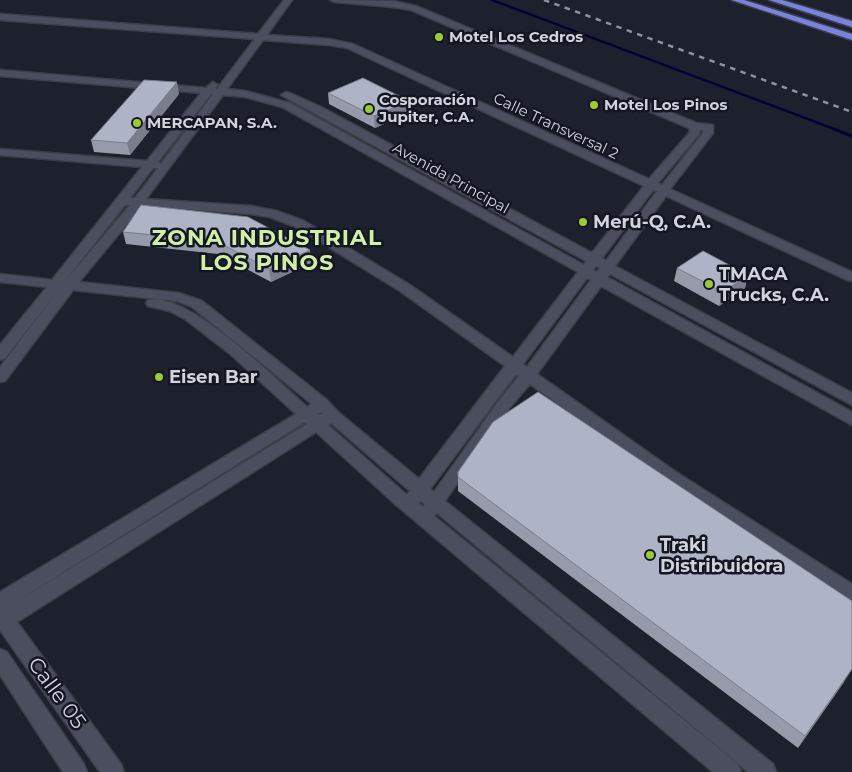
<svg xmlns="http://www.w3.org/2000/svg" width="852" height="772" viewBox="0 0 852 772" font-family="Montserrat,sans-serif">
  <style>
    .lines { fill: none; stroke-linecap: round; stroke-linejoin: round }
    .stream-far1 { stroke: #070034; stroke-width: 2.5 }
    .stream { stroke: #070034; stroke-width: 3 }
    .minor-casing { stroke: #3c3e49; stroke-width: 3 }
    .highway-casing { stroke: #3c3e49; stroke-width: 3 }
    .minor { fill: #4b4e5e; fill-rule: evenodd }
    .highway { fill: #7783dc; fill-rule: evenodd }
    .rail { stroke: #8f919c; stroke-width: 2.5; stroke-dasharray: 5.5 5.5; stroke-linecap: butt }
    .wall { fill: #969aaa }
    .shaded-wall { fill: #7a7d8b }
    .building { fill: #afb3c6; stroke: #7a7d8b }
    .poi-dot { fill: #9acb34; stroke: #141623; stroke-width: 2 }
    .labels { text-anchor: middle; stroke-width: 5; stroke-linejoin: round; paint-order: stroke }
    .far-poi-label { font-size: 15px; font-weight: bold; fill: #d1d3dc; stroke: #141623; text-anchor: start }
    .far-street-label { font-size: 15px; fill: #d1d3dc; stroke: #141623 }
    .poi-label { font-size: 18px; font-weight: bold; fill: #d1d3dc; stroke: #141623; text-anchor: start }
    .near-street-label { font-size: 21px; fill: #d1d3dc; stroke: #141623 }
    .district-label { font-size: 22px; font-weight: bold; letter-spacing: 1px; fill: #d1efa6; stroke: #141623 }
  </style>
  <rect width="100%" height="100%" fill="#1d202d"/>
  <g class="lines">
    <path class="stream-far1" d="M492 0 837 130"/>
    <path class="stream" d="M834 129 852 136"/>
    <defs>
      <g id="minor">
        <path d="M284 0H292L267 35 329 39 353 44 649 179 690 132 689 128 411 10 393 7 334 2 330 0 393 1 416 6 696 123 713 125V133L670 189 852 272V281L847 280 666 196 615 266 852 393V405L610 274 607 277 852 412V425L601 286 537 374 676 472 852 584V602L845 600 664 480 530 384 511 406 445 501 773 764 776 772H748L437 513 434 516 738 764 741 772H713L395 504 316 432 17 622 121 764 124 772H100L0 630V592L296 414 229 353 185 319 169 311 148 306 146 303 148 300C187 290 278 381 307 407L312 404 192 307 177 301 73 290 5 381 0 382V367L60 288 5 358 0 360V345L47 287 0 282V274L52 280 142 167 0 155V149L147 161 201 93 0 76V70L206 88 213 82 218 85 215 88 217 89 255 39 0 20V14L258 34ZM263 40 329 45 347 48 644 186 592 253 321 107 290 93 286 92 281 95 586 261 584 265 290 103 245 91 227 89ZM211 94H213L161 164 158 162ZM223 95 245 97 282 107 578 272 513 357 410 285 304 221 277 211 251 206 146 199ZM700 130H703V133L662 185 658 183 699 134ZM153 168H158L135 198H130ZM653 190 657 191 606 261 602 258ZM125 205H130L65 281ZM142 206 251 214 270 217 296 227 400 291 505 366 419 479 338 412 327 400 202 301 179 293 79 282ZM596 266 600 268 597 272 593 270ZM587 278 591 280 527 367 523 364ZM516 374 519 376 501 398 434 492 430 489ZM321 412 323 414 317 415 320 413ZM305 422 307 424 6 608ZM331 423 410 491 407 495 328 425ZM421 501 425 504 423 507 418 503Z"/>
        <path d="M0 649 7 652 84 764 87 772H63L0 675Z"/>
      </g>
      <g id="highway">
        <path d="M732 0H744L852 34V40Z"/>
        <path d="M769 0H782L852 21V27Z"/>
      </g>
    </defs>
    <use href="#minor" class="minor-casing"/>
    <use href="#highway" class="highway-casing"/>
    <use href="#minor" class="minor"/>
    <use href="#highway" class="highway"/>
    <path class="rail" d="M544 0 852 112"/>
  </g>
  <g class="wall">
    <path d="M328 93 409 101V113L375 128 329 104Z"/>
    <path d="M179 94 130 155 94 152 91 140Z"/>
    <path d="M123 232 310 250 311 263 271 282 218 254 126 244Z"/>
    <path d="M677 268 748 275 745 288 719 306 674 281Z"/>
    <path d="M458 472 844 682 798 748 458 491Z"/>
  </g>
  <g class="shaded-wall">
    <path d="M177 82 179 94 130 155 127 143Z"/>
    <path d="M409 101V113L375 128 374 116Z"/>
    <path d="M310 250 311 263 271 282 269 269Z"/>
    <path d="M748 275 745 288 719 306 723 292Z"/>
    <path d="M852 669 844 682 798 748 805 736Z"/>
  </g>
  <g class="building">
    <path d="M363 78 409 101 374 116 328 93Z"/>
    <path d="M144 80 177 82 127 143 91 140Z"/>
    <path d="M141 205 248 217 310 250 269 269 216 241 123 232Z"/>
    <path d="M703 251 748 275 723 292 677 268Z"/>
    <path d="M538 392 852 601V669L805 736 458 477V472L493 422Z"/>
  </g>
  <g class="poi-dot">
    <circle cx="439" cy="37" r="5"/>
    <circle cx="594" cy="105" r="5"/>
    <circle cx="369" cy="109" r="5"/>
    <circle cx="137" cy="123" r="5"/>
    <circle cx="583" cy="222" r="5"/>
    <circle cx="709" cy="284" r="5"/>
    <circle cx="159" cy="377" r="5"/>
    <circle cx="650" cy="555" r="5"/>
  </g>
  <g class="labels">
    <g class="far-poi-label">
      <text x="449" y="42">Motel Los Cedros</text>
      <text x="379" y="105">Cosporación<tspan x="379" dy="17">Jupiter, C.A.</tspan></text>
      <text x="604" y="110">Motel Los Pinos</text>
      <text x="147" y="128">MERCAPAN, S.A.</text>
    </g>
    <g class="far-street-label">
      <text transform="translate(556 126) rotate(25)" y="5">Calle Transversal 2</text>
      <text transform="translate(451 178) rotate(29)" y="5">Avenida Principal</text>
    </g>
    <g class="poi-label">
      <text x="593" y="228">Merú-Q, C.A.</text>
      <text x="719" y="280">TMACA<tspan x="719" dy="21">Trucks, C.A.</tspan></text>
      <text x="169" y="383">Eisen Bar</text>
      <text x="660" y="551">Traki<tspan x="660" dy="21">Distribuidora</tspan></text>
    </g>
    <g class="near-street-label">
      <text transform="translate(57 693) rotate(54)" y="7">Calle 05</text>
    </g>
    <g class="district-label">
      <text x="267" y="245">ZONA INDUSTRIAL<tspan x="267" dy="25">LOS PINOS</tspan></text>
    </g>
  </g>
</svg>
